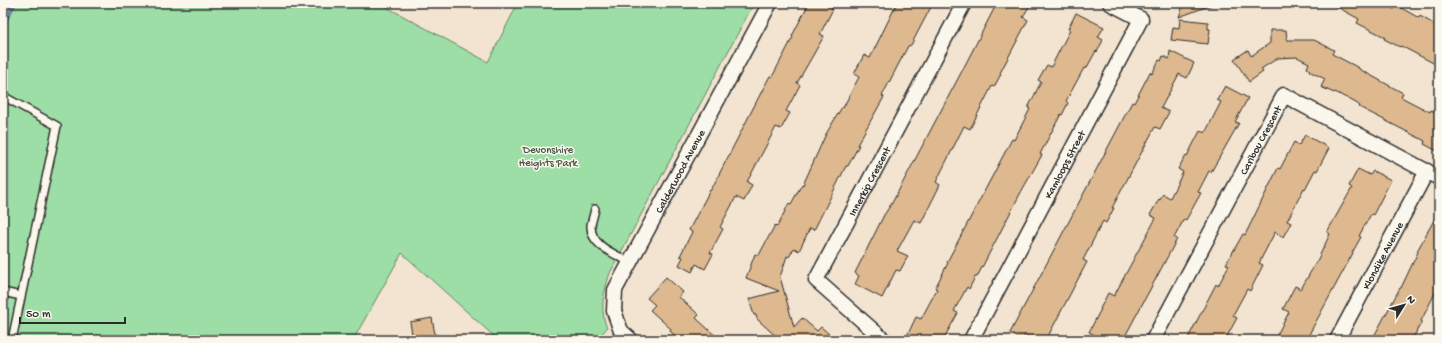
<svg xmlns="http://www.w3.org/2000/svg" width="1442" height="343" viewBox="0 0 1442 343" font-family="'Gochi Hand',sans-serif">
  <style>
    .green { fill: #9ddda6; stroke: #648468 }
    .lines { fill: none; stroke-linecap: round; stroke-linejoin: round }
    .stream { stroke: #6c8ca4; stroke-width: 4 }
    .building { fill: #deb98f; stroke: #2b2b2b }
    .service-casing { stroke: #2b2b2b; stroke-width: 10 }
    .minor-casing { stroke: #2b2b2b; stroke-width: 17 }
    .service { stroke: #fbf7ec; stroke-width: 7 }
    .minor { stroke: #fbf7ec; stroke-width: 14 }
    .labels { text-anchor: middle; stroke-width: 3; stroke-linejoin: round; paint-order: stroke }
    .street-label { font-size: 11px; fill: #2b2b2b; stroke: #fbf7ec }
    .park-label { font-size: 11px; fill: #48584a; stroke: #fbf7ec }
  </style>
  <rect width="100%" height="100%" fill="#f2e4d0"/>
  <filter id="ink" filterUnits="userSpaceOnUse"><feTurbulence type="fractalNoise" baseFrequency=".025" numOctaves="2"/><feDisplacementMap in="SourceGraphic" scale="8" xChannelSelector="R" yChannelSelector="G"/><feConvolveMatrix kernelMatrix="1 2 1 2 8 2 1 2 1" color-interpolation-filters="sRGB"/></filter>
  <g filter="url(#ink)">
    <path class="green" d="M6 3H379L488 62 518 3H754L610 273C604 292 599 309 607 328L596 340H498L402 253 353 340H3V10Z"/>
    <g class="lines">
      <path class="stream" d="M3 25 15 3"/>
    </g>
    <g class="building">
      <path d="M809 3H834L831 8 833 9 820 34 824 36 797 83 800 85 786 111 790 113 781 129 776 127 747 182 752 185 744 201 736 197 720 227 723 229 710 253 713 254 705 269 696 264 692 272 679 265 683 257 680 256 692 232 689 230 710 190H711L765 85 770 76 772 77 793 37 792 36Z"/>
      <path d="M897 3H933L911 45 908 46 882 96 884 97 857 145H859L848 166H846L814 230 810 228 799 251 794 248 789 257 787 256 780 277 794 327 802 318 817 331 821 327 836 340H780L757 319 756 315H754L749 299 779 291 746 278 755 254 759 255 775 225 777 227 789 203 791 204 802 184 803 185 826 134 842 107 843 108 859 77 854 74 864 55 870 58Z"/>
      <path d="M997 3H1031L1023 17 1028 20 1000 73 1001 74 994 87 992 86 970 129 964 126 936 182 940 185 921 223 914 220 897 251 908 256 900 271 896 270 882 298 855 284 859 276 855 273 884 215 892 203 962 71Z"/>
      <path d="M1184 3H1214V4L1179 17Z"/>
      <path d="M1330 3H1383L1394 9 1396 5 1419 18 1420 16 1439 27V66L1401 46 1400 47 1384 39 1385 37 1357 23 1359 19Z"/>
      <path d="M1076 13 1104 27 1098 37 1103 40 1097 52 1096 51 1086 69 1084 68 1066 101 1068 103 1062 115 1061 114 1040 154 1042 155 1021 192 977 277H975L969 289 967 287 954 311 958 313 943 340H914L907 336 916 317 921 319 937 289 935 288 948 263 947 262 1012 139 1014 140 1030 109 1028 108 1041 82 1038 80 1047 65 1051 67 1070 30 1068 29Z"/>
      <path d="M1180 19 1208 22V29H1210L1208 44 1171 40 1173 27 1179 28Z"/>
      <path d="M1270 30H1286L1287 40H1314L1334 50 1332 54 1359 68V69L1403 93 1401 97 1430 112 1431 110 1439 114V152L1424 144 1425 141 1359 107 1360 106 1356 103 1335 92 1334 93 1321 87 1325 79 1309 71 1310 70 1307 68 1309 63 1297 57 1278 58 1261 69 1263 72 1249 82 1234 59 1248 50 1251 56 1270 43Z"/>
      <path d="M1170 51 1194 63 1187 78 1179 74 1161 108 1169 112 1160 129 1155 127 1112 208H1114L1106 223 1103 221 1083 260 1087 262 1046 340H1034L1025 335 1022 340 1010 333 1132 102 1134 103 1150 72 1152 74 1159 60 1161 61 1163 56 1169 59Z"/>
      <path d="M1225 86 1248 98 1235 122 1239 123 1211 172 1209 171 1198 192 1201 193 1186 220 1184 219 1174 238 1177 239 1123 340H1103L1089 332 1101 309H1100L1108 293 1114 296 1131 264 1156 218 1150 215 1159 199 1160 200 1163 194 1170 198 1183 172 1178 169 1186 155 1187 156 1200 131 1205 133 1221 102 1217 100Z"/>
      <path d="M1305 135 1329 148 1317 171 1315 170 1305 189 1304 188 1287 221 1291 223 1283 237 1275 232 1259 263 1263 265 1250 291 1247 289 1233 315 1237 318 1225 340H1187L1216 284 1218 286 1229 265 1226 264 1243 234 1245 235 1278 168 1280 169 1294 142 1299 145Z"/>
      <path d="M1358 169 1370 175 1373 171 1391 180 1373 215 1371 214 1359 236 1361 237 1352 253H1353L1306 340H1287L1277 335 1289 312 1283 309 1295 286 1301 289 1318 259 1330 234 1327 232 1352 188 1349 186Z"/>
      <path d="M1439 211V285L1421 321H1422L1412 340H1372L1400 288H1401L1418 252 1417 251Z"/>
      <path d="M666 277 683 292 679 297 699 315 696 318 720 340H680L670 331 671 329 650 310 655 305 647 298Z"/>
      <path d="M432 318 436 340H413L410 322Z"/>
    </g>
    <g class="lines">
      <defs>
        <g id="service">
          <path d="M3 96 57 126 12 340"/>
          <path d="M595 209C594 214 592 220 591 225 590 246 615 254 630 262"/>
          <path d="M3 292 21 296"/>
        </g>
        <g id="minor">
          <path id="s1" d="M631 340 621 331 614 311 615 290 770 3"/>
          <path id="s2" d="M884 340 816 280 964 3"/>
          <path id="s3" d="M971 340 1141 19 1110 3"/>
          <path id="s4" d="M1153 340 1284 95 1439 178"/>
          <path id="s5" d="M1337 340 1427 171"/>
        </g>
      </defs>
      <use href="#service" class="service-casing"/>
      <use href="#minor" class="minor-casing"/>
      <use href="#service" class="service"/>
      <use href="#minor" class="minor"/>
    </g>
  </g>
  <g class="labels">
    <g class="street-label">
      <text dy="4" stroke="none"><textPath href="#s4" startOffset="227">Caribou Crescent</textPath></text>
      <text dy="4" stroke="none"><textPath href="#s3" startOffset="199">Kamloops Street</textPath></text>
      <text dy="4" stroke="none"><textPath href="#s1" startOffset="191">Calderwood Avenue</textPath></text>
      <text dy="4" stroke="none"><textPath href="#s2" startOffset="203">Innerkip Crescent</textPath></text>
      <text dy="4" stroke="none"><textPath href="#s5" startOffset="96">Klondike Avenue</textPath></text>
    </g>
    <g class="park-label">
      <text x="548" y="153">Devonshire<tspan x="548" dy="13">Heights Park</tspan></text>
    </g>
  </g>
  <rect width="1442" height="343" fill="none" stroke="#fbf7ec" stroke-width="16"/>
  <rect x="8" y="8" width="1426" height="327" fill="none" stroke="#2b2b2b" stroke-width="1.5" filter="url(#ink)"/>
  <g transform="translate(1404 305) rotate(53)" stroke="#fbf7ec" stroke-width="3" paint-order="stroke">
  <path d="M0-3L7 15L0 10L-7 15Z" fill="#2b2b2b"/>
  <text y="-6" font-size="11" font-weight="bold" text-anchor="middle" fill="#2b2b2b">N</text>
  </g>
  <path d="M20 317v6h105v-6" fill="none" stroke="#2b2b2b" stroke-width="2"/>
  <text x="26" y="317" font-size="12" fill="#2b2b2b" stroke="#fbf7ec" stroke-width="3" paint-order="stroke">50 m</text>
</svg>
